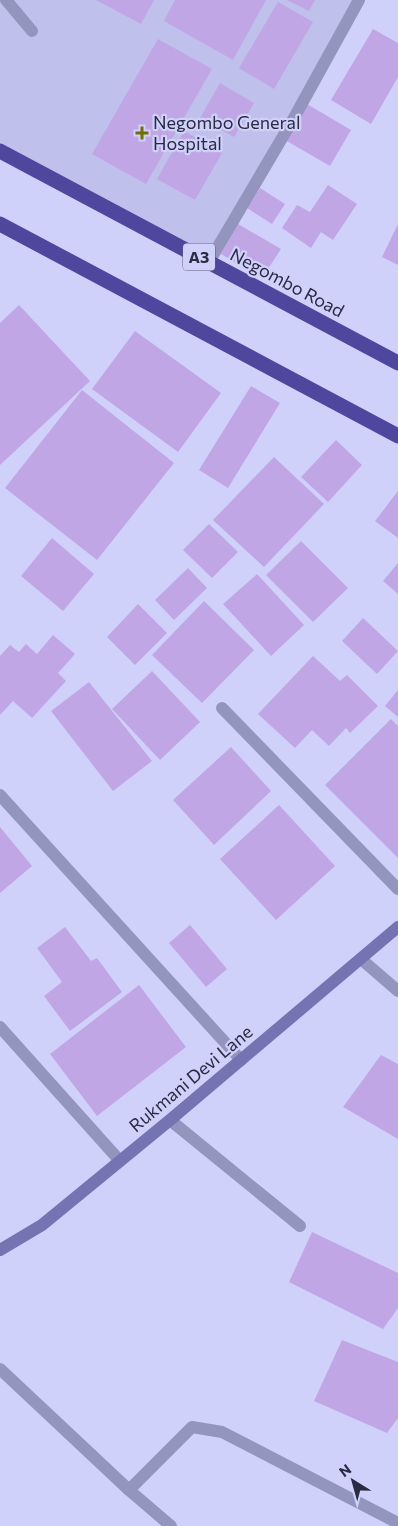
<svg xmlns="http://www.w3.org/2000/svg" width="398" height="1526" viewBox="0 0 398 1526" font-family="Commissioner,sans-serif">
  <style>
    .built { fill: #bfc0ec }
    .building { fill: #c1a6e6 }
    .lines { fill: none; stroke-linecap: round; stroke-linejoin: round }
    .lane { stroke: #9495bf; stroke-width: 12 }
    .street { stroke: #9495bf; stroke-width: 12 }
    .secondary { stroke: #7574b2; stroke-width: 12 }
    .highway { stroke: #4f469e; stroke-width: 15 }
    .poi-dot { fill: #746c06; stroke: #d0d1fa; stroke-width: 2 }
    .labels { text-anchor: middle; stroke-width: 4.5; stroke-linejoin: round; paint-order: stroke }
    .shield { fill: #d0d1fa; stroke: #5c5c7b; stroke-width: 1 }
    .shield-label { font-size: 16px; font-weight: bold; fill: #2a2a44 }
    .poi-label { font-size: 18px; fill: #2a2a44; stroke: #d0d1fa; text-anchor: start }
    .street-label { font-size: 18px; fill: #2a2a44; stroke: #d0d1fa }
  </style>
  <rect width="100%" height="100%" fill="#d0d1fa"/>
  <path class="built" d="M0 0H359L209 262 0 151Z"/>
  <g class="building">
    <path d="M96 0H154L141 24Z"/>
    <path d="M175 0H266L233 60 164 21Z"/>
    <path d="M287 0H315L309 11Z"/>
    <path d="M278 2 313 22 274 89 239 68Z"/>
    <path d="M373 29 398 43V77L371 124 331 100Z"/>
    <path d="M158 39 212 69 146 184 92 154Z"/>
    <path d="M220 83 254 103 234 137 200 118Z"/>
    <path d="M307 104 351 130 330 166 285 140Z"/>
    <path d="M184 131 222 153 195 200 157 179Z"/>
    <path d="M328 185 357 204 333 240 321 232 311 248 282 228 297 205 310 212Z"/>
    <path d="M260 188 285 204 272 224 247 208Z"/>
    <path d="M238 224 281 249 262 278 221 254Z"/>
    <path d="M398 224V265L382 257Z"/>
    <path d="M19 305 90 381 0 465V323Z"/>
    <path d="M135 331 221 393 178 452 92 389Z"/>
    <path d="M251 386 280 403 228 488 199 470Z"/>
    <path d="M82 390 174 463 97 560 5 488Z"/>
    <path d="M336 440 362 465 328 502 301 477Z"/>
    <path d="M274 457 324 504 264 567 213 520Z"/>
    <path d="M398 491V538L375 521Z"/>
    <path d="M209 524 238 552 212 578 183 550Z"/>
    <path d="M52 538 94 574 63 611 21 576Z"/>
    <path d="M301 541 348 588 313 622 266 575Z"/>
    <path d="M398 563V594L383 581Z"/>
    <path d="M188 568 207 588 174 620 155 600Z"/>
    <path d="M257 574 304 625 271 656 223 604Z"/>
    <path d="M204 601 254 650 202 703 152 655Z"/>
    <path d="M138 604 167 633 135 665 107 637Z"/>
    <path d="M363 618 398 651 377 674 342 641Z"/>
    <path d="M53 635 75 654 58 673 66 681 32 718 13 701 0 715V656L10 645 19 652 26 644 37 654Z"/>
    <path d="M313 656 340 681 347 675 378 706 350 733 346 728 329 746 312 730 295 748 258 714Z"/>
    <path d="M152 671 200 722 160 760 112 709Z"/>
    <path d="M89 682 152 761 113 791 51 711Z"/>
    <path d="M398 690V717L385 706Z"/>
    <path d="M391 719 398 726V858L325 785Z"/>
    <path d="M231 747 271 791 214 845 173 800Z"/>
    <path d="M279 805 335 866 276 920 220 859Z"/>
    <path d="M0 827 32 866 0 893Z"/>
    <path d="M190 925 227 969 206 987 169 943Z"/>
    <path d="M65 927 91 961 97 958 122 992 70 1031 44 996 62 982 37 948Z"/>
    <path d="M139 985 186 1047 97 1116 50 1054Z"/>
    <path d="M381 1055 398 1064V1139L343 1107Z"/>
    <path d="M312 1232 398 1273V1308L383 1329 289 1282Z"/>
    <path d="M342 1340 398 1362V1418L387 1433 314 1401Z"/>
  </g>
  <g class="lines">
    <path class="lane" d="M6 0 32 31"/>
    <g class="street">
      <path d="M209 262 295 116 359 0"/>
      <path d="M222 708 398 889"/>
      <path d="M0 795 241 1060"/>
      <path d="M361 959 398 991"/>
      <path d="M0 1027 120 1161"/>
      <path d="M170 1120 300 1226"/>
      <path d="M0 1369 129 1490 171 1526"/>
      <path d="M129 1490 192 1427 222 1432 398 1523"/>
    </g>
    <path class="secondary" d="M0 1250 42 1225 170 1120 398 927"/>
    <g class="highway">
      <path d="M0 151 398 363"/>
      <path d="M0 224 398 436"/>
    </g>
  </g>
  <path class="poi-dot" d="M139.5 125.5h5v5h5v5h-5v5h-5v-5h-5v-5h5z"/>
  <g class="labels">
    <rect class="shield" x="183" y="243.5" width="32" height="27" rx="4"/>
    <g class="shield-label">
      <text x="199" y="263">A3</text>
    </g>
    <g class="poi-label">
      <text x="153" y="129">Negombo General<tspan x="153" dy="21">Hospital</tspan></text>
    </g>
    <g class="street-label">
      <text transform="translate(287 283) rotate(28)" y="6">Negombo Road</text>
      <text transform="translate(191 1079) rotate(-40)" y="6">Rukmani Devi Lane</text>
    </g>
  </g>
  <g transform="translate(353 1481) rotate(323)" stroke="#d0d1fa" stroke-width="4" paint-order="stroke">
  <path d="M0-4L9 19L0 12L-9 19Z" fill="#2a2a44"/>
  <text y="-8" font-size="14" font-weight="bold" text-anchor="middle" fill="#2a2a44">N</text>
  </g>
</svg>
